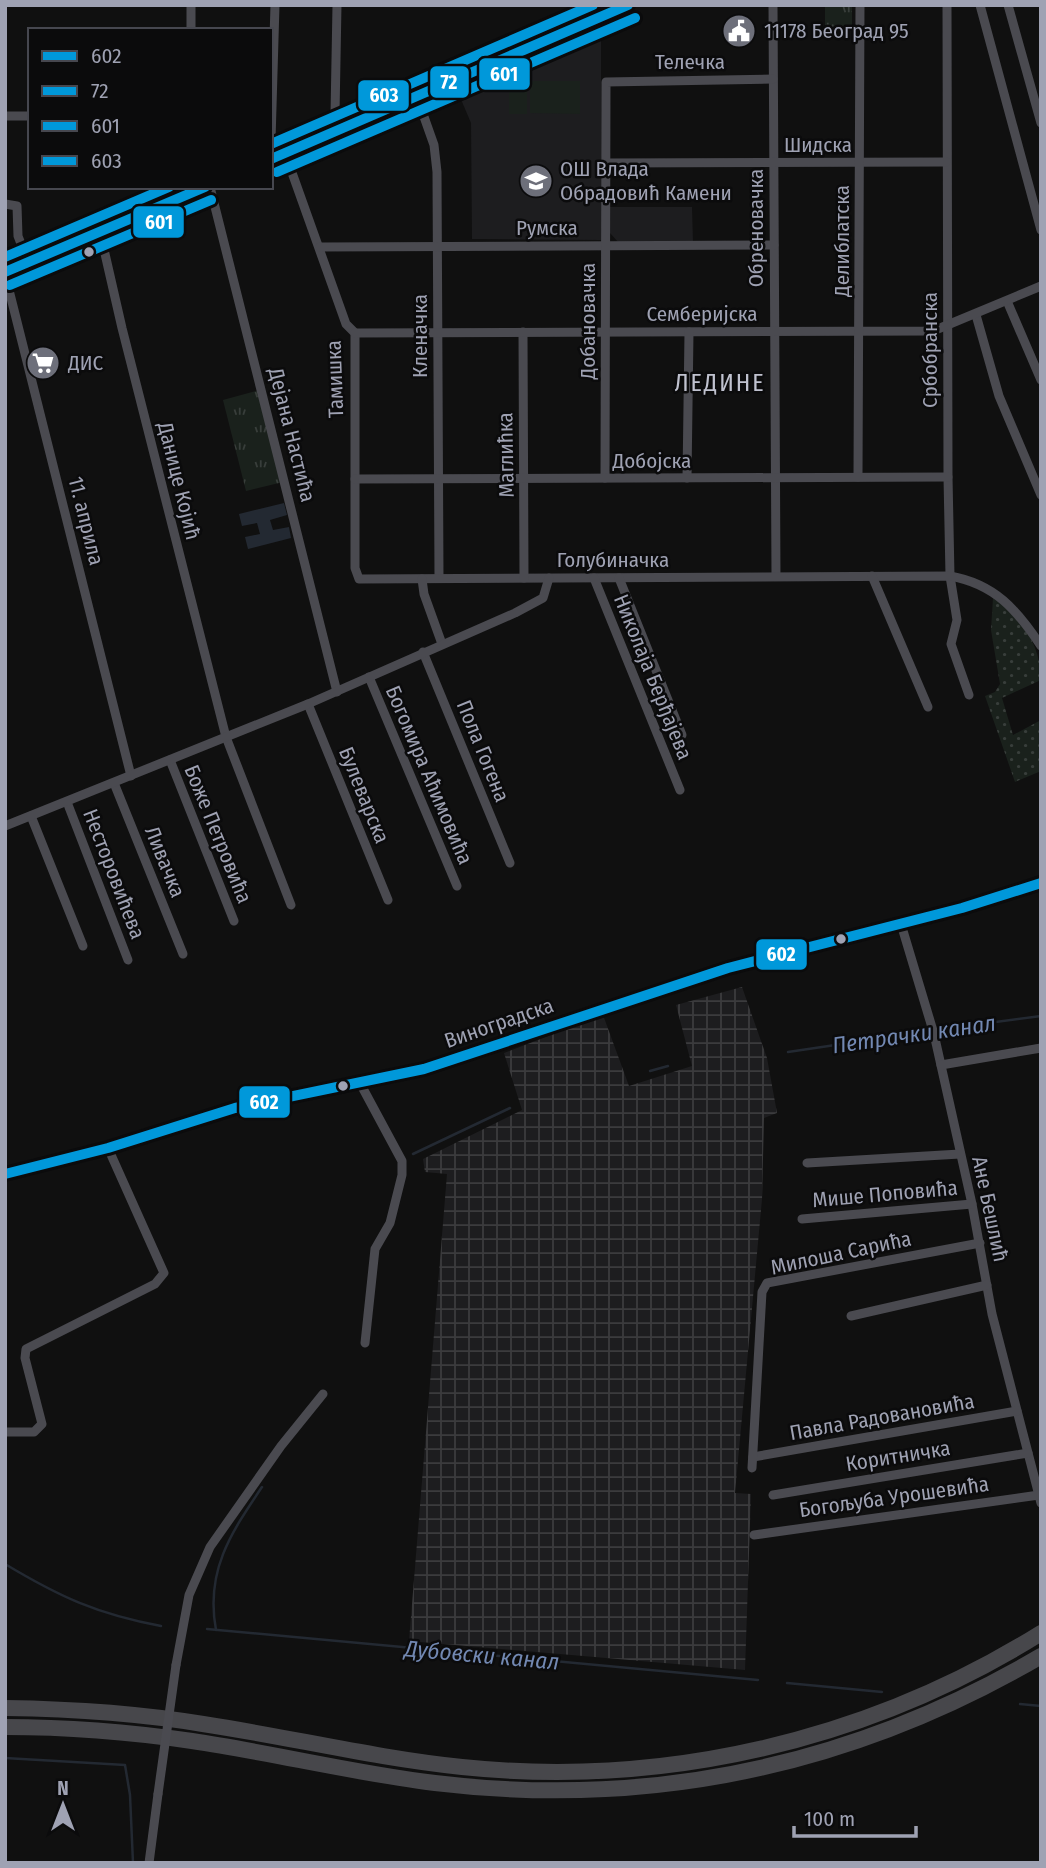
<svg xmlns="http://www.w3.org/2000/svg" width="1046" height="1868" viewBox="0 0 1046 1868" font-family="'Fira Sans Condensed',sans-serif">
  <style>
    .built { fill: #1d1d1f }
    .industrial { fill: url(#industrial-grid) }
    .grass { fill: url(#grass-dots) }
    .park { fill: url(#park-tufts) }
    .pitch { fill: #1a211c }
    .water { fill: #232932 }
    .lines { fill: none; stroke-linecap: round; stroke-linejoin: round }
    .stream { stroke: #232932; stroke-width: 2.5 }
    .street { stroke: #4a4a50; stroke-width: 9 }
    .secondary { stroke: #48484d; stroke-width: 12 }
    .highway { stroke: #47474b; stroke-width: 16 }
    .street-bridge { stroke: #4a4a50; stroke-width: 9 }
    .bus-1-casing { stroke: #0b0b0c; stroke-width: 16 }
    .bus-2-casing { stroke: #0b0b0c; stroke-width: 16 }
    .bus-3-casing { stroke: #0b0b0c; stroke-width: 16 }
    .bus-4-casing { stroke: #0b0b0c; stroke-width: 16 }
    .bus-1 { stroke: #0098da; stroke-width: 10 }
    .bus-2 { stroke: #0098da; stroke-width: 10 }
    .bus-3 { stroke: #0098da; stroke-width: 10 }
    .bus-4 { stroke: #0098da; stroke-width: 10 }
    .bus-dot { fill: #9fa2b3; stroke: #0b0b0c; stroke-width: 2.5 }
    .labels { text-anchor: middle; stroke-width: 5; stroke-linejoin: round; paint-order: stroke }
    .poi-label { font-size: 21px; fill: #9fa2b3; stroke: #0b0b0c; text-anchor: start }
    .street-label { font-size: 21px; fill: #9fa2b3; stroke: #0b0b0c }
    .water-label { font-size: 23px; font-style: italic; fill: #7288b2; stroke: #0b0b0c }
    .quarter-label { font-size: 24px; letter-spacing: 2px; fill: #c0c2cf; stroke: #0b0b0c }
    .line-badge { stroke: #0b0b0c; stroke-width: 2.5 }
    .badge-label { font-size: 19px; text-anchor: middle; font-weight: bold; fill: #fff }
  </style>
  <defs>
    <pattern id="industrial-grid" width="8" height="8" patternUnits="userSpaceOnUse" patternTransform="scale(1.75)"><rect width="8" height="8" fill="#1d1d1f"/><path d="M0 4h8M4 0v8" fill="none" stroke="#3b3b3d"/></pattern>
    <pattern id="grass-dots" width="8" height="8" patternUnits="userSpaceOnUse" patternTransform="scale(1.75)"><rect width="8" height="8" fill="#1a211c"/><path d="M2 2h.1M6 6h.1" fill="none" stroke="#383e3b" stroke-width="1.8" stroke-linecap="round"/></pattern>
    <pattern id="park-tufts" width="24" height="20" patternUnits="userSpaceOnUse" patternTransform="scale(1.75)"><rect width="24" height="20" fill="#1a211c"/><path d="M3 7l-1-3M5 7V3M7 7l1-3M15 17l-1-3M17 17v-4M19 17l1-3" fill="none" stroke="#383e3b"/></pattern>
  </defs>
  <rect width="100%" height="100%" fill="#101010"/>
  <g class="built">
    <path d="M601 30V240L472 239 471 123 457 90Z"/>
    <path d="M610 207H692L693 243H619L610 233Z"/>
  </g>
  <path class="industrial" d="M742 987 767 1058 777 1113 764 1118 762 1199 735 1493 751 1494 745 1670 409 1641 447 1174 425 1172 423 1159 522 1110 504 1053 603 1015 629 1086 692 1066 676 1005Z"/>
  <path class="grass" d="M993 598C1022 617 1041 646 1041 680L1002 698 1013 735 1041 720V771L1015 782 985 696 995 692 1000 684 991 630Z"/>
  <g class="park">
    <rect x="825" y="5" width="27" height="22"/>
    <path d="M260 390 283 482 246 491 223 400Z"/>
  </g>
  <g class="pitch">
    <path d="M530 81H580V114L530 113Z"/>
    <rect x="509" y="82" width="18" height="32"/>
  </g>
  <path class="water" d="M284 503 287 515 270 520 273 530 289 527 291 538 248 549 245 537 260 534 257 523 242 526 239 514Z"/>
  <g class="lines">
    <g class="stream">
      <path d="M936 1030 1041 1016"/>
      <path d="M788 1052 930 1031"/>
      <path d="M650 1071 668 1066"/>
      <path d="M413 1154 510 1108"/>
      <path d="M5 1564C60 1597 97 1614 161 1626"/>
      <path d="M207 1629 758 1680"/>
      <path d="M216 1630C205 1571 231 1533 262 1487"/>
      <path d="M787 1683 882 1692"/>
      <path d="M1020 1704 1041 1706"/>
      <path d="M5 1758 125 1765 130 1795 133 1863"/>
    </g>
    <g class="street">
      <path d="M275 5 271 140 276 156"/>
      <path d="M337 5 335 114 340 129"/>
      <path d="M773 5 776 576"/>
      <path d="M947 5 948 477 950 576 957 620 951 644 969 695"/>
      <path d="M980 5 1041 230"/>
      <path d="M1008 5 1041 123"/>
      <path d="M191 30V5"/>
      <path d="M417 97 434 145 437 172 439 578"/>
      <path d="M5 116H30"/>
      <path d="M285 153 346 324 355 333V568L359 579 950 576C995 584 1017 610 1041 646"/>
      <path d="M605 163 946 162"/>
      <path d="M210 187 337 692"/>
      <path d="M5 204 17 206 18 236 28 262"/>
      <path d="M100 232 122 328 226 737 291 905"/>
      <path d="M320 247 774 245"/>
      <path d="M5 274 131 776"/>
      <path d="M1007 301 1041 380"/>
      <path d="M976 315 999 396 1041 495"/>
      <path d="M523 332 524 578"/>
      <path d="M355 333 933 331 1041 286"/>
      <path d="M858 477 860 5"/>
      <path d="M605 478 606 82 773 79"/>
      <path d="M687 478 689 332"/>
      <path d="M355 479 948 477"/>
      <path d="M872 576 928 707"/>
      <path d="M594 578 680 790"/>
      <path d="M619 578 682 735"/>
      <path d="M422 579 424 594 442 644"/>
      <path d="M423 652 510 863"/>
      <path d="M369 677 457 886"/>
      <path d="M308 704 388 900"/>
      <path d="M170 760 234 921"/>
      <path d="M114 783 183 954"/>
      <path d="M67 802 128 960"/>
      <path d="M31 816 83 946"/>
      <path d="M5 826 308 704 515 613 543 598 549 578"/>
      <path d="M901 924 934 1034 972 1204 992 1314 1041 1503"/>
      <path d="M941 1065 1041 1048"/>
      <path d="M360 1083 402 1161V1175L390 1223 375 1249 365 1343"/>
      <path d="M807 1163 960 1154"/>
      <path d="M802 1219 972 1204"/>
      <path d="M851 1316 987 1285"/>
      <path d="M5 1432H34L42 1424 25 1358 26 1349 155 1284 164 1273 108 1148"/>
      <path d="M753 1457 1017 1411"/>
      <path d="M752 1468 762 1292 767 1283 980 1243"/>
      <path d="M773 1495 1028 1453"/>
      <path d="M754 1535 1039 1495"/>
      <path d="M176 1665 189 1595 210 1547 281 1446 323 1394"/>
      <path d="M149 1863 158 1794"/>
    </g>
    <g class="secondary">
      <path d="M271 159 629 5"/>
      <path d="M5 272 206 187"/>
      <path d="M5 1174 108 1148 235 1108 424 1069 728 968 962 908 1041 883"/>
    </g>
    <g class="highway">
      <path d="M5 1708C72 1709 137 1713 203 1724 289 1737 375 1758 462 1767 664 1788 868 1741 1041 1633"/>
      <path d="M5 1727C68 1727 130 1732 192 1741 273 1753 353 1773 435 1783 651 1809 853 1766 1041 1656"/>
    </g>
    <path class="street-bridge" d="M158 1794 176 1665"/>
    <defs>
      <path id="bus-1" d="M5 1174 108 1148 235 1108 424 1069 728 968 962 908 1041 883"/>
      <g id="bus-2">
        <path d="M271 159 628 5"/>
        <path d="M5 272 205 187"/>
      </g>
      <g id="bus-3">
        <path d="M277 172 635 18"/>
        <path d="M10 285 211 200"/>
      </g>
      <g id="bus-4">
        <path d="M271 144 593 5"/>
        <path d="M5 257 169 187"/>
      </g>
    </defs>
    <use href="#bus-1" class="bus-1-casing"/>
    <use href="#bus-2" class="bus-2-casing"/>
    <use href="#bus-3" class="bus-3-casing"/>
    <use href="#bus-4" class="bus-4-casing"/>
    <use href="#bus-1" class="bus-1"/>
    <use href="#bus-2" class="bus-2"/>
    <use href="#bus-3" class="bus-3"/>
    <use href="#bus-4" class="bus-4"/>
  </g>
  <defs>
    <symbol id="civic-disc" viewBox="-11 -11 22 22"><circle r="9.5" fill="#6d6f7a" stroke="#0b0b0c"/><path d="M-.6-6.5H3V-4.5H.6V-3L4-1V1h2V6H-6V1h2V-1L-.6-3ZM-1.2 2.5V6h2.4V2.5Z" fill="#fff"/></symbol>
    <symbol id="school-disc" viewBox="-11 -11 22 22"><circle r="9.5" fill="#6d6f7a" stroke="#0b0b0c"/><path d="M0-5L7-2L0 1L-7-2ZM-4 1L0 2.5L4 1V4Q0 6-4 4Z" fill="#fff"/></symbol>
    <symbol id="supermarket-disc" viewBox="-11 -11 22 22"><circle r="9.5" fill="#6d6f7a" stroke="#0b0b0c"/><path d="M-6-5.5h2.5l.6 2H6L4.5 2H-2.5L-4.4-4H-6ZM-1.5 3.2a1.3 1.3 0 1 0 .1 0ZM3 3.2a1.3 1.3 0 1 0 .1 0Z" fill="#fff"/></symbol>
  </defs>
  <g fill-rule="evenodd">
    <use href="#civic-disc" x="720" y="12" width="38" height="38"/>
    <use href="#school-disc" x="517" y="162" width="38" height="38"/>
    <use href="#supermarket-disc" x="24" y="344" width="38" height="38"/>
  </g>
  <g class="bus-dot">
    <circle cx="89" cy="252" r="6"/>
    <circle cx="841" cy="939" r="6"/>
    <circle cx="343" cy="1086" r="6"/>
  </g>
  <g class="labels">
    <g class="poi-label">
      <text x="764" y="38">11178 Београд 95</text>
      <text x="560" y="176">ОШ Влада<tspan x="560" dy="24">Обрадовић Камени</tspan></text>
      <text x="68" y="370">ДИС</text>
    </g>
    <g class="street-label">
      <text x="690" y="69">Телечка</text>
      <text x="818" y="152">Шидска</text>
      <text x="547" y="235">Румска</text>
      <text transform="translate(756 228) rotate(-90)" y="7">Обреновачка</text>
      <text transform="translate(842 241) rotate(-90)" y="7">Делиблатска</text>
      <text x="702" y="321">Семберијска</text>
      <text transform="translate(588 321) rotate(-90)" y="7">Добановачка</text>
      <text transform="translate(420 336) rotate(-90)" y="7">Кленачка</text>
      <text transform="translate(930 350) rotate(-90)" y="7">Србобранска</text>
      <text transform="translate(335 379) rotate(-92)" y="7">Тамишка</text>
      <text transform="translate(292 435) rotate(76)" y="7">Дејана Настића</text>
      <text transform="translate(506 455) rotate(-91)" y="7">Маглићка</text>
      <text x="652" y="468">Добојска</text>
      <text transform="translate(179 481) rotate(76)" y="7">Данице Којић</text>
      <text transform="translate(86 521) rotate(76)" y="7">11. априла</text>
      <text x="613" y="567">Голубиначка</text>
      <text transform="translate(653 677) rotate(68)" y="7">Николаја Берђајева</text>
      <text transform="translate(483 751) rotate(68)" y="7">Пола Гогена</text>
      <text transform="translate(429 775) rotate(67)" y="7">Богомира Аћимовића</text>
      <text transform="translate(364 795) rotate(68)" y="7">Булеварска</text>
      <text transform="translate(218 834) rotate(68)" y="7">Боже Петровића</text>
      <text transform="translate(165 862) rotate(68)" y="7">Ливачка</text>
      <text transform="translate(114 874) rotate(69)" y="7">Несторовићева</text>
      <text transform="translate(499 1023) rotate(-19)" y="7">Виноградска</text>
      <text transform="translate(885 1194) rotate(-5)" y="7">Мише Поповића</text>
      <text transform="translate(990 1209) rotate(78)" y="7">Ане Бешлић</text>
      <text transform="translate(841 1253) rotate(-12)" y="7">Милоша Сарића</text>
      <text transform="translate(882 1417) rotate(-10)" y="7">Павла Радовановића</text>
      <text transform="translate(898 1456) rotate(-9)" y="7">Коритничка</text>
      <text transform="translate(894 1497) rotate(-8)" y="7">Богољуба Урошевића</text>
    </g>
    <g class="water-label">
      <text transform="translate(914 1034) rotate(-8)" y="8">Петрачки канал</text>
      <text transform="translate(482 1655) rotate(5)" y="8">Дубовски канал</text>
    </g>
    <g class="quarter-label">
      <text x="720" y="391">ЛЕДИНЕ</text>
    </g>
  </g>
  <g class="line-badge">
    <rect x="478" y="57" width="53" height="34" rx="7" fill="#0098da"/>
    <rect x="429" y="65" width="41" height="34" rx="7" fill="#0098da"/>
    <rect x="357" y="79" width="53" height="33" rx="7" fill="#0098da"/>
    <rect x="132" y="205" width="53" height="34" rx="7" fill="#0098da"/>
    <rect x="755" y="938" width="53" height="33" rx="7" fill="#0098da"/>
    <rect x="238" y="1085" width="53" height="34" rx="7" fill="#0098da"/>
  </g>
  <g class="badge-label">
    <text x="504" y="81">601</text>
    <text x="449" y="89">72</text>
    <text x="384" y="102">603</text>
    <text x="159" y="229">601</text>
    <text x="781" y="961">602</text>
    <text x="264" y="1109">602</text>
  </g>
  <rect width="1046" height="1868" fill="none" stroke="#9fa2b3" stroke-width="14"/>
  <rect x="28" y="28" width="245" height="161" fill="#0b0b0c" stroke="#46474f" stroke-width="2"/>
  <rect x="42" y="51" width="35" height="10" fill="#0098da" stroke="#46474f" stroke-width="2"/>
  <text x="91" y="63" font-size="21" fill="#9fa2b3">602</text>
  <rect x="42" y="86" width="35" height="10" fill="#0098da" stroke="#46474f" stroke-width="2"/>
  <text x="91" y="98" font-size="21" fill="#9fa2b3">72</text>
  <rect x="42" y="121" width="35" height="10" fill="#0098da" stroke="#46474f" stroke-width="2"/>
  <text x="91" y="133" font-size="21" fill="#9fa2b3">601</text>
  <rect x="42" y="156" width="35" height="10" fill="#0098da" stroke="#46474f" stroke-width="2"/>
  <text x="91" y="168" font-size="21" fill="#9fa2b3">603</text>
  <g transform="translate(63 1805)" stroke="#0b0b0c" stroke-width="5" paint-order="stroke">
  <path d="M0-5L12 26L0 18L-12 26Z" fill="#9fa2b3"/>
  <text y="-10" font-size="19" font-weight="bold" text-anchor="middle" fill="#9fa2b3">N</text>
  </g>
  <path d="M794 1826v10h122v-10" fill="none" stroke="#9fa2b3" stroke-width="3.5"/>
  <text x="804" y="1826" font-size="21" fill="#9fa2b3" stroke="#0b0b0c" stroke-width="5" paint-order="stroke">100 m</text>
</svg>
